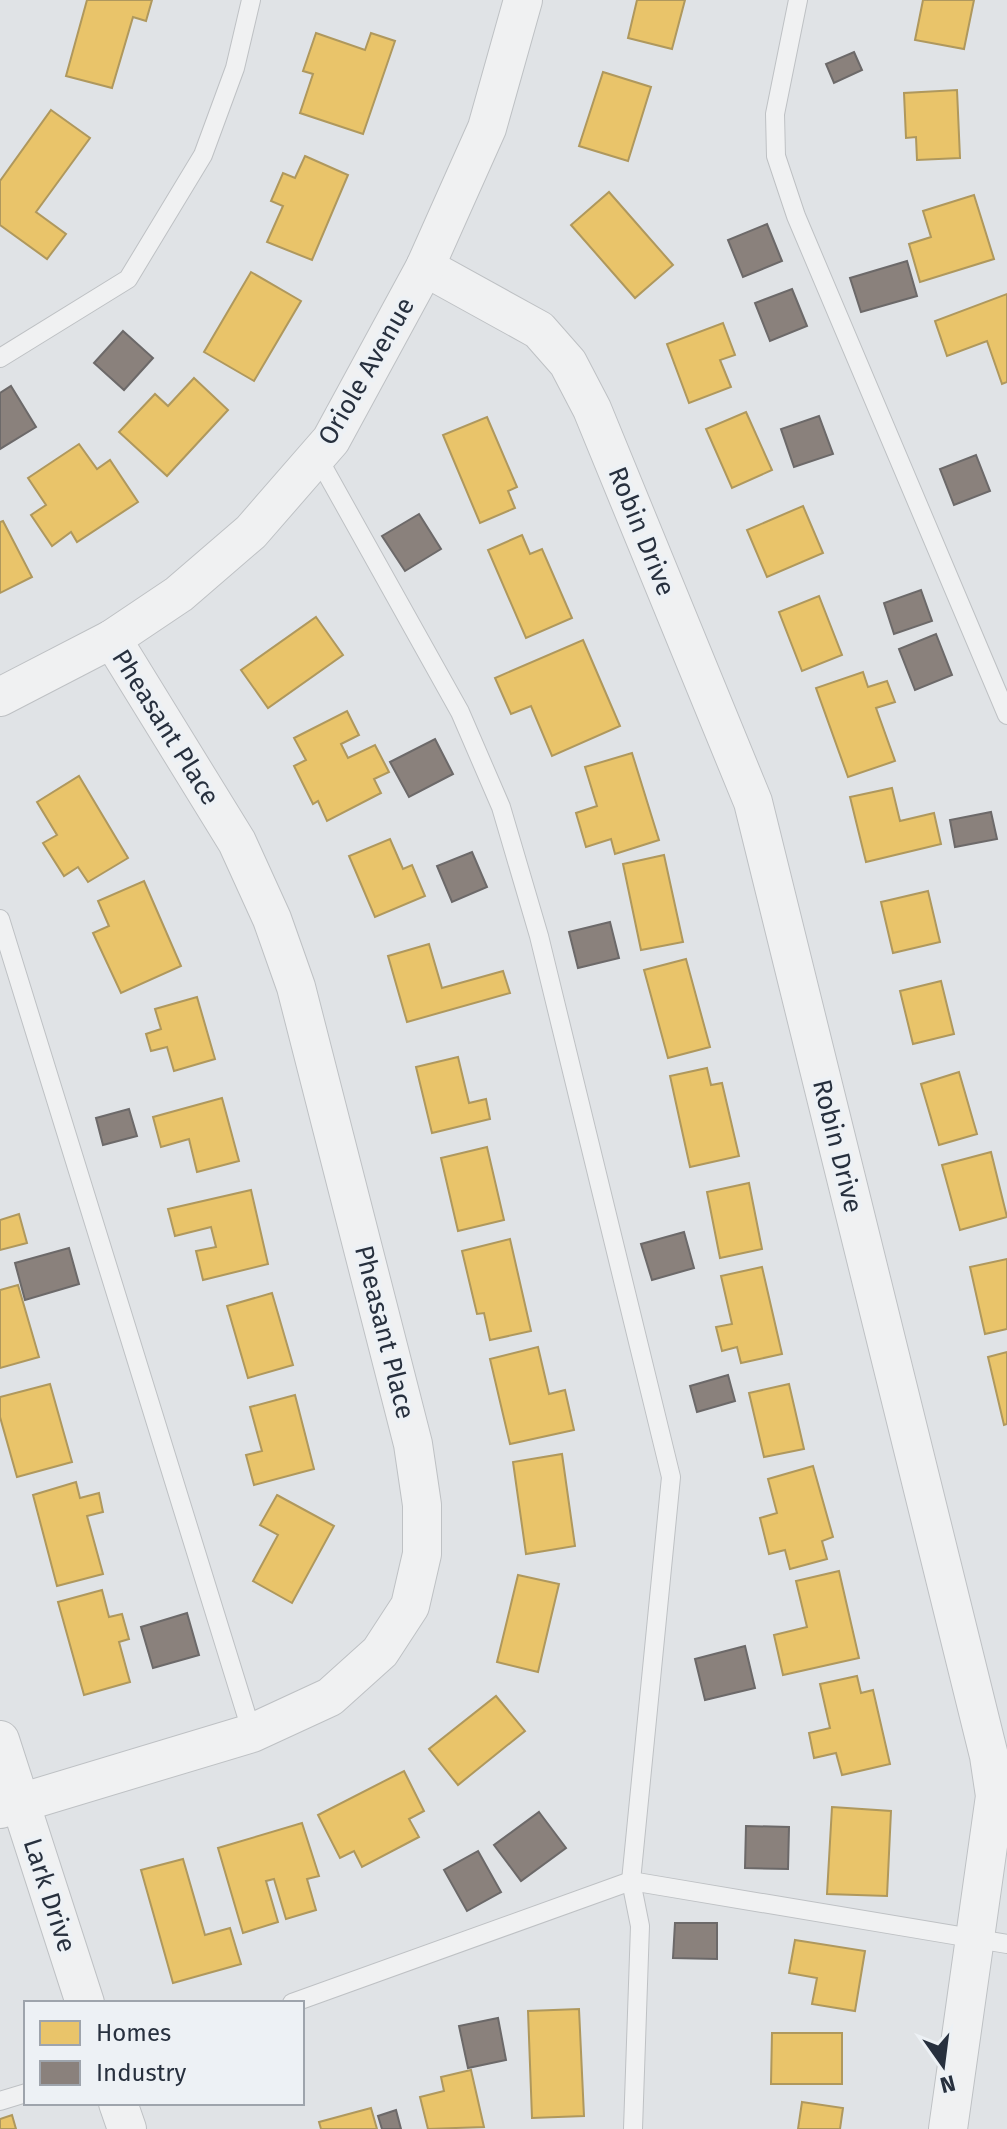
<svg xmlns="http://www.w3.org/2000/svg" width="1007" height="2129" viewBox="0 0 1007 2129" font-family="'Fira Sans',sans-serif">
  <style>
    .homes { fill: #e9c46a; stroke: #af985d; stroke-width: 2 }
    .industry { fill: #8a817c; stroke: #6c6969; stroke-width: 2 }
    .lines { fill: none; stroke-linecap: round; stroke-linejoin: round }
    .lane-casing { stroke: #bec1c4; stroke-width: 20 }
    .street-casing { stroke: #bec1c4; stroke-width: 40 }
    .lane { stroke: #f0f1f2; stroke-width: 18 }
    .street { stroke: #f0f1f2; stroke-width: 38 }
    .labels { text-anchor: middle; stroke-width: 8; stroke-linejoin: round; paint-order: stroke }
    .street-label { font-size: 26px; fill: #27303e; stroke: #edf1f5 }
  </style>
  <rect width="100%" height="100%" fill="#e0e3e6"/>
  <g class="homes">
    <path d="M87 0H152L146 21 133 17 112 88 66 76Z"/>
    <path d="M637 0H685L672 49 628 38Z"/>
    <path d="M923 0H974L964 49 915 40Z"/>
    <path d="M316 33 365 50 371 33 395 41 363 134 300 113 313 74 303 71Z"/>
    <path d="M603 72 651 87 628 161 579 146Z"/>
    <path d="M957 90 960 158 917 160 916 137 906 138 904 93Z"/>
    <path d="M51 110 90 138 36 212 66 234 47 259 0 225V181Z"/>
    <path d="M305 156 348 175 312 260 267 242 283 206 271 201 283 173 295 178Z"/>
    <path d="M609 192 673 265 635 298 571 225Z"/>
    <path d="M974 195 994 259 920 282 909 244 931 237 923 211Z"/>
    <path d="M251 272 301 301 254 381 204 352Z"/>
    <path d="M1007 294V382L1002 384 987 341 947 356 935 321Z"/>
    <path d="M723 323 735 355 720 360 731 387 689 403 667 344Z"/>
    <path d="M194 378 228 410 167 476 119 432 155 394 168 406Z"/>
    <path d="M746 412 772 470 732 488 706 429Z"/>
    <path d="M487 417 517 487 508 491 515 508 480 523 443 435Z"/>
    <path d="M79 444 97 469 110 460 138 502 77 542 71 532 52 546 31 515 46 505 28 478Z"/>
    <path d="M803 506 823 553 767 577 747 530Z"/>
    <path d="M3 521 32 577 0 593V522Z"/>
    <path d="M522 535 530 554 542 549 572 618 526 638 488 550Z"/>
    <path d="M819 596 842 655 802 671 779 612Z"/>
    <path d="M316 617 343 655 268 708 241 670Z"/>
    <path d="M583 640 620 726 552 756 531 706 511 714 495 678Z"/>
    <path d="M863 672 868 687 887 681 895 702 876 708 895 761 848 777 816 688Z"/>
    <path d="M347 711 359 735 341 744 348 758 375 745 389 772 374 779 381 793 327 821 318 801 313 804 294 766 306 760 294 738Z"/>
    <path d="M632 753 659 840 615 854 611 839 586 847 576 813 597 806 585 767Z"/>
    <path d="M79 776 128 858 88 882 78 867 64 876 43 843 57 835 37 802Z"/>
    <path d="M892 788 900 821 934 813 941 844 866 862 850 797Z"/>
    <path d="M390 839 403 869 412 865 425 896 375 917 349 856Z"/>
    <path d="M664 855 683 942 641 950 623 864Z"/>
    <path d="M144 881 181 966 121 993 93 933 109 926 98 901Z"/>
    <path d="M928 891 940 942 893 953 881 902Z"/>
    <path d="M429 944 442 988 503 971 510 993 407 1022 388 956Z"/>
    <path d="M686 959 710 1047 668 1058 644 970Z"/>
    <path d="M941 981 954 1034 913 1044 900 991Z"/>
    <path d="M197 997 215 1059 174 1071 167 1047 151 1051 146 1034 161 1029 155 1009Z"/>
    <path d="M458 1057 469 1103 486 1099 490 1119 432 1133 416 1067Z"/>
    <path d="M707 1068 711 1085 722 1083 739 1156 690 1167 670 1076Z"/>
    <path d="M959 1072 977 1134 939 1145 921 1084Z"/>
    <path d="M222 1098 239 1161 197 1172 189 1139 161 1147 153 1117Z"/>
    <path d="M487 1147 504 1220 458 1231 441 1158Z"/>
    <path d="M991 1152 1007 1217 960 1230 942 1165Z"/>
    <path d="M749 1183 762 1249 720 1258 707 1192Z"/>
    <path d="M251 1190 268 1264 203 1280 196 1251 216 1247 211 1227 175 1236 168 1209Z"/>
    <path d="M19 1214 27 1243 0 1250V1220Z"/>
    <path d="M510 1239 531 1331 490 1340 484 1313 477 1314 462 1251Z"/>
    <path d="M1007 1259V1329L985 1334 970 1267Z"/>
    <path d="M762 1267 782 1354 741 1363 737 1347 722 1351 716 1327 732 1324 721 1276Z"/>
    <path d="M18 1285 39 1357 0 1368V1290Z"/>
    <path d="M272 1293 293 1365 248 1378 227 1306Z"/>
    <path d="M538 1347 549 1394 565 1390 574 1430 510 1444 490 1359Z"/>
    <path d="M1007 1352V1424L1004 1425 988 1357Z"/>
    <path d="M50 1384 72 1462 17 1477 0 1417V1397Z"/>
    <path d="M789 1384 804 1449 764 1457 749 1393Z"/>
    <path d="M295 1395 314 1469 254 1485 246 1455 262 1451 250 1407Z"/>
    <path d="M562 1454 575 1546 526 1554 513 1462Z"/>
    <path d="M813 1466 833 1537 822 1541 827 1559 790 1569 785 1550 769 1554 760 1518 777 1513 768 1479Z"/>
    <path d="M76 1482 80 1498 99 1493 103 1512 87 1516 103 1574 57 1586 33 1495Z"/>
    <path d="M277 1495 334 1526 292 1603 253 1581 278 1535 260 1525Z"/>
    <path d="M839 1571 859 1658 783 1675 774 1635 807 1627 796 1581Z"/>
    <path d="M518 1575 559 1584 538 1672 497 1662Z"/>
    <path d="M102 1590 109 1617 122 1614 129 1639 119 1642 130 1682 84 1695 58 1602Z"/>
    <path d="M857 1676 861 1693 873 1690 890 1764 842 1775 836 1753 814 1758 809 1733 830 1728 820 1684Z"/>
    <path d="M496 1696 525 1731 458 1785 429 1749Z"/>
    <path d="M404 1771 424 1811 409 1819 419 1837 362 1867 354 1851 340 1858 318 1815Z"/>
    <path d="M832 1807 891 1811 887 1896 827 1894Z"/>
    <path d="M302 1823 319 1876 307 1879 316 1910 286 1919 274 1879 266 1881 278 1922 243 1933 218 1848Z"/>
    <path d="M183 1859 205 1935 230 1928 241 1964 173 1983 141 1870Z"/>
    <path d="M795 1940 865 1951 855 2011 812 2004 817 1978 789 1973Z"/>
    <path d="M579 2009 584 2116 532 2118 528 2011Z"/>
    <path d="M772 2033H842V2084H771Z"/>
    <path d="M471 2070 484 2127 428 2129 420 2097 444 2091 441 2077Z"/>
    <path d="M802 2102 843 2108 840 2129H798Z"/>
    <path d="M371 2108 377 2129H321L319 2122Z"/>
    <path d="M12 2115 16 2129H0V2119Z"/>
  </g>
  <g class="industry">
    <path d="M854 52 862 70 834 83 826 64Z"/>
    <path d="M767 224 782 261 743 277 728 240Z"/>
    <path d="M907 261 917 296 861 312 850 278Z"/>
    <path d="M792 289 807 326 770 341 755 303Z"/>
    <path d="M123 331 153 358 124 390 94 363Z"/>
    <path d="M11 386 36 427 0 449V393Z"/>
    <path d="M819 416 833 454 794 467 781 429Z"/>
    <path d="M976 455 990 491 954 505 940 469Z"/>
    <path d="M419 514 441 549 405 571 382 536Z"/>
    <path d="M921 590 932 621 894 634 884 603Z"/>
    <path d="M936 634 952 675 915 690 899 649Z"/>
    <path d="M435 739 453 774 409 797 390 762Z"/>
    <path d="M991 812 997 839 955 847 950 820Z"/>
    <path d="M472 852 487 887 452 902 437 866Z"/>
    <path d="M610 922 619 958 578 968 569 932Z"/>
    <path d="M129 1109 137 1136 103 1145 96 1118Z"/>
    <path d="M684 1232 694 1268 652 1280 641 1244Z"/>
    <path d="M69 1248 79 1284 25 1300 15 1263Z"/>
    <path d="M728 1375 735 1401 697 1412 690 1386Z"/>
    <path d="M187 1613 199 1655 153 1668 141 1627Z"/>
    <path d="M745 1646 755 1688 705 1700 695 1659Z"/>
    <path d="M539 1812 566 1848 521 1881 494 1845Z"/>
    <path d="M746 1826 789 1827 788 1869 745 1868Z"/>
    <path d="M478 1851 501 1892 467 1911 444 1870Z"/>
    <path d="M675 1923H717V1959L673 1958Z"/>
    <path d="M498 2018 506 2060 468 2068 459 2026Z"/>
    <path d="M396 2110 401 2129H382L378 2116Z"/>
  </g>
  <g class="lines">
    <defs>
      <g id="lane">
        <path d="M798 0 775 114 776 156 796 216 1007 715"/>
        <path d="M0 358 128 279 203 155 235 68 251 0"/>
        <path d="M317 456 460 712 501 807 539 936 671 1477 631 1881 640 1926 633 2129"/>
        <path d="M0 919 252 1733"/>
        <path d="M292 2003 631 1881 1007 1944"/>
        <path d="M0 2101 26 2093"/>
      </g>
      <g id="street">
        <path d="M425 267 539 330 568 363 592 409 753 802 989 1756 995 1796 948 2129"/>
        <path d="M0 697 112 639 179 594 251 532 331 440 425 267 487 128 523 0"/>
        <path d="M0 1740 85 2003"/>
        <path d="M0 1809 252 1733 330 1697 380 1652 410 1606 422 1554V1505L413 1444 296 987 272 919 237 842 112 639"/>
        <path d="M118 2103 127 2129"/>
      </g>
    </defs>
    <use href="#lane" class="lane-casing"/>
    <use href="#street" class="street-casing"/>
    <use href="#lane" class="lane"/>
    <use href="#street" class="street"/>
  </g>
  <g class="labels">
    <g class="street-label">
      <text transform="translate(366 371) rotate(-60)" y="9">Oriole Avenue</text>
      <text transform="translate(642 531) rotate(68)" y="9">Robin Drive</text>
      <text transform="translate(166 727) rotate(58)" y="9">Pheasant Place</text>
      <text transform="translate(838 1146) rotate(76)" y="9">Robin Drive</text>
      <text transform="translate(385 1332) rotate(76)" y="9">Pheasant Place</text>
      <text transform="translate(50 1895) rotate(72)" y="9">Lark Drive</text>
    </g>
  </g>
  <rect x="24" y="2001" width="280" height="104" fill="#edf1f5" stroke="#9ea4ac" stroke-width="2"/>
  <rect x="40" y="2021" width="40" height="24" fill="#e9c46a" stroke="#9ea4ac" stroke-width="2"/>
  <text x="96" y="2041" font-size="24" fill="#27303e">Homes</text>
  <rect x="40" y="2061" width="40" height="24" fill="#8a817c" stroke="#9ea4ac" stroke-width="2"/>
  <text x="96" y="2081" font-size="24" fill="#27303e">Industry</text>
  <g transform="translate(943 2065) rotate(166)" stroke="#edf1f5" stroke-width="6" paint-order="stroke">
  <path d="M0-6L14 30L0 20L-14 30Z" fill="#27303e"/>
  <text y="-12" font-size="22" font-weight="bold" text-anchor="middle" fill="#27303e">N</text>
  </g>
</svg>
